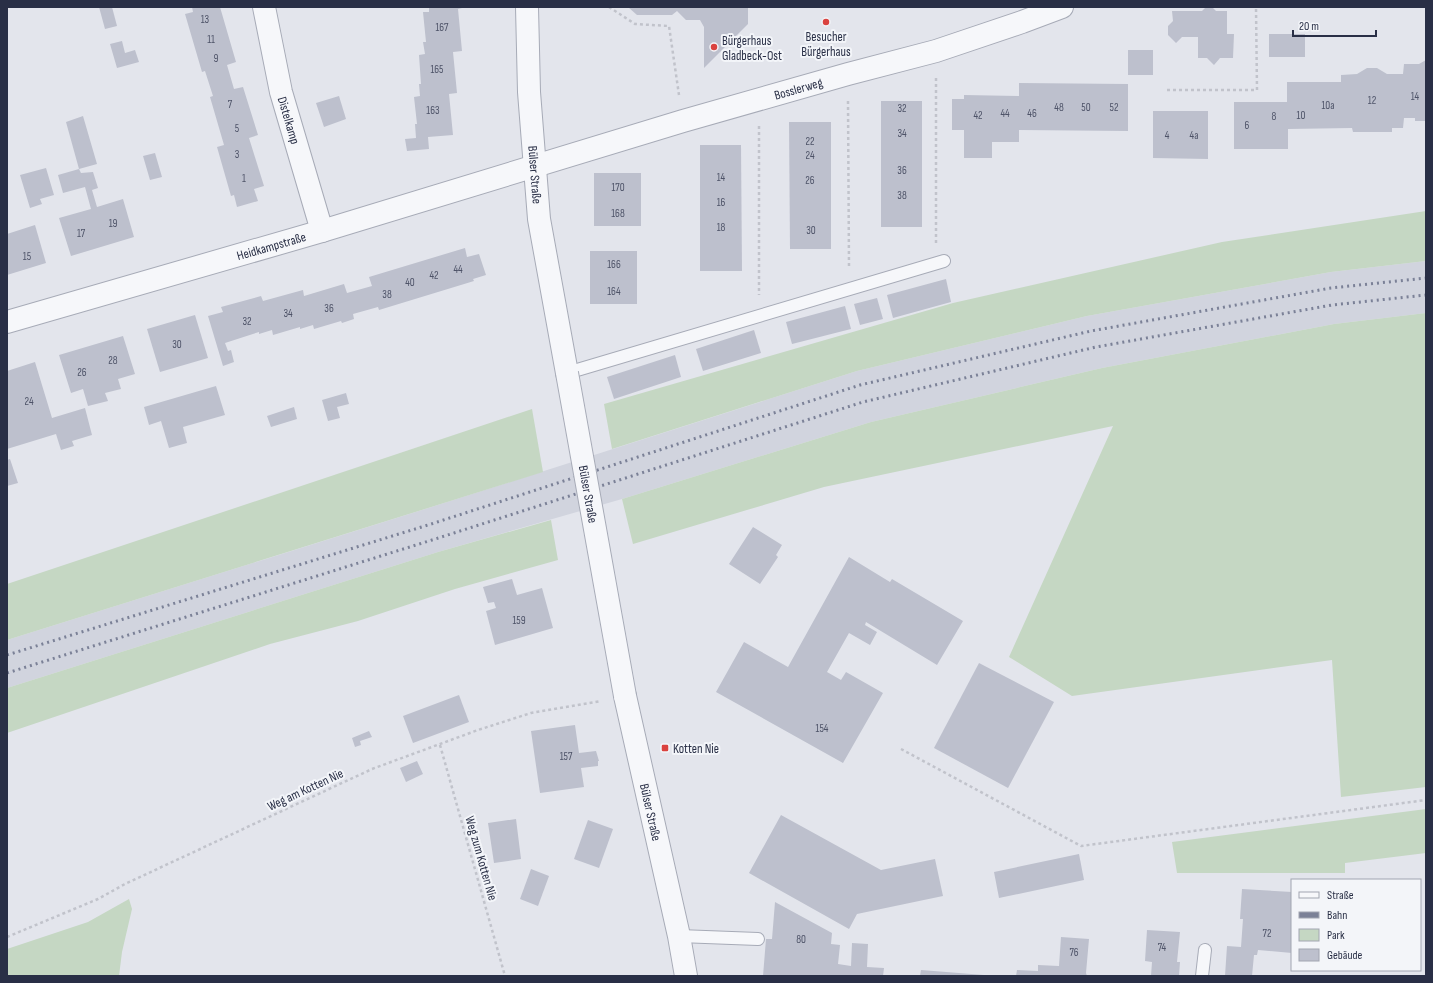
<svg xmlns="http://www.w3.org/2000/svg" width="1433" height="983" viewBox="0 0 1433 983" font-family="'Sofia Sans Condensed',sans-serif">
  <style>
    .built { fill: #d1d4de }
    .green { fill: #c5d7c3 }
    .building { fill: #bdc0cd }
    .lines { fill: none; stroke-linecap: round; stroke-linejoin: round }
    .service-casing { stroke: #a7abb7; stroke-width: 14 }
    .minor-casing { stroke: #a7abb7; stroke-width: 24 }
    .path { stroke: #c1c3cb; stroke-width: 2.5; stroke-dasharray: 3 3; stroke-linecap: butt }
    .service { stroke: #f6f7fa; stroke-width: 12 }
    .minor { stroke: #f6f7fa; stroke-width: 22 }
    .rail { stroke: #7b8197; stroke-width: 3; stroke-dasharray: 2 4; stroke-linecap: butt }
    .minor-bridge-casing { stroke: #a7abb7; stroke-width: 24; stroke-linecap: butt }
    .minor-bridge { stroke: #f6f7fa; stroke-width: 22 }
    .poi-dot { fill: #da423f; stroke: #f3f5f9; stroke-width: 1.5 }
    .labels { text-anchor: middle; stroke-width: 4; stroke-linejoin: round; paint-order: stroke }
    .number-label { font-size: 11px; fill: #4e5368 }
    .poi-label { font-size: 13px; fill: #292f46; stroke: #f3f5f9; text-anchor: start }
    .street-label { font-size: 13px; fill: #292f46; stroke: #f3f5f9 }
  </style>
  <rect width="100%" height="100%" fill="#e3e5ec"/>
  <path class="built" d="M1426 261V313L1334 324 1102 368 871 422 622 499 438 552 7 688V640L422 510 857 371 1087 316 1331 272Z"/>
  <g class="green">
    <path d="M1426 211V261L1331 272 1087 316 857 371 612 449 604 404 953 303 1222 242Z"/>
    <path d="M1426 313V787L1341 797 1332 660 1072 696 1009 657 1113 426 824 487 633 544 622 499 871 422 1102 368 1334 324Z"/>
    <path d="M532 409 543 472 7 640V584Z"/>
    <path d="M551 520 558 560 455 589 358 621 270 644 7 733V688L438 552Z"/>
    <path d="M1426 809V853L1345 863V873H1177L1172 842Z"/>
    <path d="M129 899 132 909 122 952 119 976H7V949L88 922Z"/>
  </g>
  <g class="building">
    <path d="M99 7H112L117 26 105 29Z"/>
    <path d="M192 7H220L236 62 227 65 234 89 243 87 258 135 249 138 264 186 254 189 258 201 237 207 234 195 231 196 217 147 224 145 210 97 213 96 205 71 202 72 185 14 193 12Z"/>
    <path d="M429 7H466L458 9 462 51 453 52 457 93 449 94 453 135 428 137 429 149 407 151 405 139 416 138 415 124H417L414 97 420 96 419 84H421L419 55 425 54 423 42H426L423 12H429Z"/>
    <path d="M628 7H748V24L704 68V27L700 20H686L677 11 672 15H637Z"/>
    <path d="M1206 7H1212L1216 11H1227V34H1234L1233 58H1220L1214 65 1207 58H1198V37H1182L1176 43 1168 35V26L1173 21 1172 11H1202Z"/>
    <rect x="1269" y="34" width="36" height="23"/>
    <path d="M122 41 125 53 135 50 139 62 117 68 110 44Z"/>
    <rect x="1128" y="50" width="25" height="25"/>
    <path d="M1426 60V121H1415V118H1404L1403 128H1392V132H1353L1352 128 1288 129V149H1234V102H1287V82H1341V75L1357 74 1367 68H1377L1387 74H1403L1404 64H1419Z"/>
    <path d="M1019 83 1128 84V131L1019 130V142H992V158H964V130H952V99H964V95L1019 96Z"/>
    <path d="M339 96 346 119 324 127 316 103Z"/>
    <rect x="881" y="101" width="41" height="126"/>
    <path d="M1153 111H1208V159L1153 158Z"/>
    <path d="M83 116 97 164 79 169 81 173 93 172 98 188 92 190 97 207 123 199 134 237 71 256 59 218 91 209 85 187 63 193 58 175 79 169 66 122Z"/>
    <path d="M789 122H831V249H790Z"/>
    <path d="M700 145H741L742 271H700Z"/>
    <path d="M155 153 162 177 150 180 143 156Z"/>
    <path d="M46 168 54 195 40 199 42 204 30 208 20 175Z"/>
    <rect x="594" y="173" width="47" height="53"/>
    <path d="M35 225 46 263 7 275V234Z"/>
    <path d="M465 248 467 257 479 254 486 275 473 279 474 281 379 310 378 307 353 314 354 319 342 323 341 321 314 329 313 325 300 329V327L273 335 272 330 259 334V332L225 343 228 351 231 350 234 362 223 366 208 316 223 312 221 307 261 296 263 301 303 290 304 296 344 284 347 293 372 286 369 277Z"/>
    <rect x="590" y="251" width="47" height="53"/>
    <path d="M946 279 951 302 893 318 887 295Z"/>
    <path d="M877 298 883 319 860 325 854 304Z"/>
    <path d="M845 306 851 329 792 344 786 322Z"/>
    <path d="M195 315 208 358 160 372 147 329Z"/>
    <path d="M754 330 761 353 703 371 696 349Z"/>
    <path d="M123 336 135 374 118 379 121 389 105 393 108 401 88 406 83 389 71 393 59 355Z"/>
    <path d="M675 355 681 377 614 399 607 377Z"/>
    <path d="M35 362 52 418 85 408 92 435 72 441 74 446 61 450 56 434 7 449V371Z"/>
    <path d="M216 386 225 415 183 427 187 443 169 448 161 421 149 425 144 407Z"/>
    <path d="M346 393 349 404 337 407 340 418 328 421 322 400Z"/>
    <path d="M294 407 297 419 271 427 267 416Z"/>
    <path d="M10 459 18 483 7 486V460Z"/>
    <path d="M753 527 782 545 776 555 778 557 760 584 729 564Z"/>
    <path d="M849 557 890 582 892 579 963 621 937 665 866 622 865 625 877 632 870 645 849 633 827 672 841 680 846 672 883 693 843 763 716 692 744 642 788 667Z"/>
    <path d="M512 579 517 595 542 588 553 628 495 645 486 611 496 608 494 602 488 603 483 587Z"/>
    <path d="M979 663 1054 702 1008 788 934 748Z"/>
    <path d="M459 695 469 722 413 743 403 716Z"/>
    <path d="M575 725 579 753 596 751 599 761H598V766L581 768 584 787 540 793 531 731Z"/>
    <path d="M369 731 372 737 360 741 361 745 355 747 352 738Z"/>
    <path d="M417 761 423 774 406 782 400 768Z"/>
    <path d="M781 815 881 870 935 859 943 896 857 914 849 929 749 873Z"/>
    <path d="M516 819 521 859 494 863 488 823Z"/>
    <path d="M588 820 613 829 599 868 574 859Z"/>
    <path d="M1079 854 1084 880 999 898 994 872Z"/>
    <path d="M531 869 549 876 538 906 520 899Z"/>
    <path d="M1242 889 1292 892V953L1258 950 1257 955H1254L1252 976H1225L1227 946 1241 947 1243 919H1240Z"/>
    <path d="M775 902 832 933 831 944 840 945 838 964 851 966 852 943 868 944 867 967 884 968 883 976H763L766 939H772Z"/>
    <path d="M1147 930 1180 932 1177 962H1180L1179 976H1151L1152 962 1145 961Z"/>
    <path d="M1061 937 1089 939 1086 973 1087 976H1016L1017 970 1038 971V965L1059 966Z"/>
    <path d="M921 970 984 975V976H920Z"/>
  </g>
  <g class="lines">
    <defs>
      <g id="service">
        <path d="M567 373 944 261"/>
        <path d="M679 936 758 939"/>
        <path d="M1202 976 1205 950"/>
      </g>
      <g id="minor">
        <path id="s1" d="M264 7 281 92 322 231"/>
        <path id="s2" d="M527 7 529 92 539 219 567 373"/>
        <path id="s3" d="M7 322 322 231 683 121 848 74 936 51 1022 22 1062 7"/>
        <path id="s4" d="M625 696 679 936 686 976"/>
      </g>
    </defs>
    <use href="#service" class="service-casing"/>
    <use href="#minor" class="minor-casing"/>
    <g class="path">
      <path d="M609 7 635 24 669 26 679 95"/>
      <path d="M1167 90H1257L1256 7"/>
      <path d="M848 101 849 268"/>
      <path d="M759 126V295"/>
      <path d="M936 243V78"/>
      <path d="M440 745 505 976"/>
      <path d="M901 749 1081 846 1426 800"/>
      <path d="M7 937 98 899 125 884 372 769 478 730 531 713 601 701"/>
    </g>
    <use href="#service" class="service"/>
    <use href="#minor" class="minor"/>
    <g class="rail">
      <path d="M7 655 428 525 860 385 1091 331 1331 288 1426 278"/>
      <path d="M7 673 432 540 863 402 1096 347 1332 305 1426 295"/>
    </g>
    <defs>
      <g id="minor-bridge">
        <path id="s5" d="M567 373 625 696"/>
      </g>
    </defs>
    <use href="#minor-bridge" class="minor-bridge-casing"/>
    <use href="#minor-bridge" class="minor-bridge"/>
  </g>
  <g class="poi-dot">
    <circle cx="826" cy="22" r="4"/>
    <circle cx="714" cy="47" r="4"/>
    <rect x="661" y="744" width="8" height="8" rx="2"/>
  </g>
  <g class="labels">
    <g class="number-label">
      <text x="205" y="23">13</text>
      <text x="442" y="31">167</text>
      <text x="211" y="43">11</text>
      <text x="216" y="62">9</text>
      <text x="437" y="73">165</text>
      <text x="1415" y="100">14</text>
      <text x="1372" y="104">12</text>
      <text x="230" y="108">7</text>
      <text x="1328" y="109">10a</text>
      <text x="1059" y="111">48</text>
      <text x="1086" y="111">50</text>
      <text x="1114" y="111">52</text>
      <text x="902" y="112">32</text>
      <text x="433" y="114">163</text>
      <text x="1005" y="117">44</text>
      <text x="1032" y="117">46</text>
      <text x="978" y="119">42</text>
      <text x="1301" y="119">10</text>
      <text x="1274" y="120">8</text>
      <text x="1247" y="129">6</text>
      <text x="237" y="132">5</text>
      <text x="902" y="137">34</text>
      <text x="1167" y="139">4</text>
      <text x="1194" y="139">4a</text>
      <text x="810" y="145">22</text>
      <text x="237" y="158">3</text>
      <text x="810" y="159">24</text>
      <text x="902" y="174">36</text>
      <text x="721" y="181">14</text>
      <text x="244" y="182">1</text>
      <text x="810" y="184">26</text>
      <text x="618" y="191">170</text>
      <text x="902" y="199">38</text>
      <text x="721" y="206">16</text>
      <text x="618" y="217">168</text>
      <text x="113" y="227">19</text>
      <text x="721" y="231">18</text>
      <text x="811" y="234">30</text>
      <text x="81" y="237">17</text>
      <text x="27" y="260">15</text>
      <text x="614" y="268">166</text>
      <text x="458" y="273">44</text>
      <text x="434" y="279">42</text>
      <text x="410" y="286">40</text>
      <text x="614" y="295">164</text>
      <text x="387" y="298">38</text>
      <text x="329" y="312">36</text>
      <text x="288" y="317">34</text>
      <text x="247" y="325">32</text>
      <text x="177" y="348">30</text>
      <text x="113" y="364">28</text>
      <text x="82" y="376">26</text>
      <text x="29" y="405">24</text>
      <text x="519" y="624">159</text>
      <text x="822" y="732">154</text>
      <text x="566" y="760">157</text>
      <text x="1267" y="937">72</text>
      <text x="801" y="943">80</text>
      <text x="1162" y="951">74</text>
      <text x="1074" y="956">76</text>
    </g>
    <g class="poi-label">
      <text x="826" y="41" text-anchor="middle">Besucher<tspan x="826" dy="15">Bürgerhaus</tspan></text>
      <text x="722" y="45">Bürgerhaus<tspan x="722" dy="15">Gladbeck-Ost</tspan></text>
      <text x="673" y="753">Kotten Nie</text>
    </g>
    <g class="street-label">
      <text dy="5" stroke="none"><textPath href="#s3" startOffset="825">Bosslerweg</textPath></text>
      <text dy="5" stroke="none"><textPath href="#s1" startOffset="116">Distelkamp</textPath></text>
      <text dy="5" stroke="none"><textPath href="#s2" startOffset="168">Bülser Straße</textPath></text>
      <text dy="5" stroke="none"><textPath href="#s3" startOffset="275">Heidkampstraße</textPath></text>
      <text dy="5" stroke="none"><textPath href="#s5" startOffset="123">Bülser Straße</textPath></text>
      <text transform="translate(305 789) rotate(-25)" y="5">Weg am Kotten Nie</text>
      <text dy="5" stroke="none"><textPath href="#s4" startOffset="119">Bülser Straße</textPath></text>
      <text transform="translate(482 858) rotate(74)" y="5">Weg zum Kotten Nie</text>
    </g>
  </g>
  <rect width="1433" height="983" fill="none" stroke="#292f46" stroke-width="16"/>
  <rect x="1291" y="879" width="130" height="92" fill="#f3f5f9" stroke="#a2a6b1"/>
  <rect x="1299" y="892" width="20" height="6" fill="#f6f7fa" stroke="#a2a6b1"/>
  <text x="1327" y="899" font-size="12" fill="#292f46">Straße</text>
  <rect x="1299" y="912" width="20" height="6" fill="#7b8197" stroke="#a2a6b1"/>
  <text x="1327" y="919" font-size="12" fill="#292f46">Bahn</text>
  <rect x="1299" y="929" width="20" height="12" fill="#c5d7c3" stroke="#a2a6b1"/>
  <text x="1327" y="939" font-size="12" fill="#292f46">Park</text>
  <rect x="1299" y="949" width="20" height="12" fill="#bdc0cd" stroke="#a2a6b1"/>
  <text x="1327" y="959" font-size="12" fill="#292f46">Gebäude</text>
  <path d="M1293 30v6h83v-6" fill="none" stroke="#292f46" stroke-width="2"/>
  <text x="1299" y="30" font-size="12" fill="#292f46" stroke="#f3f5f9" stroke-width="3" paint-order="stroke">20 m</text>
</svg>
